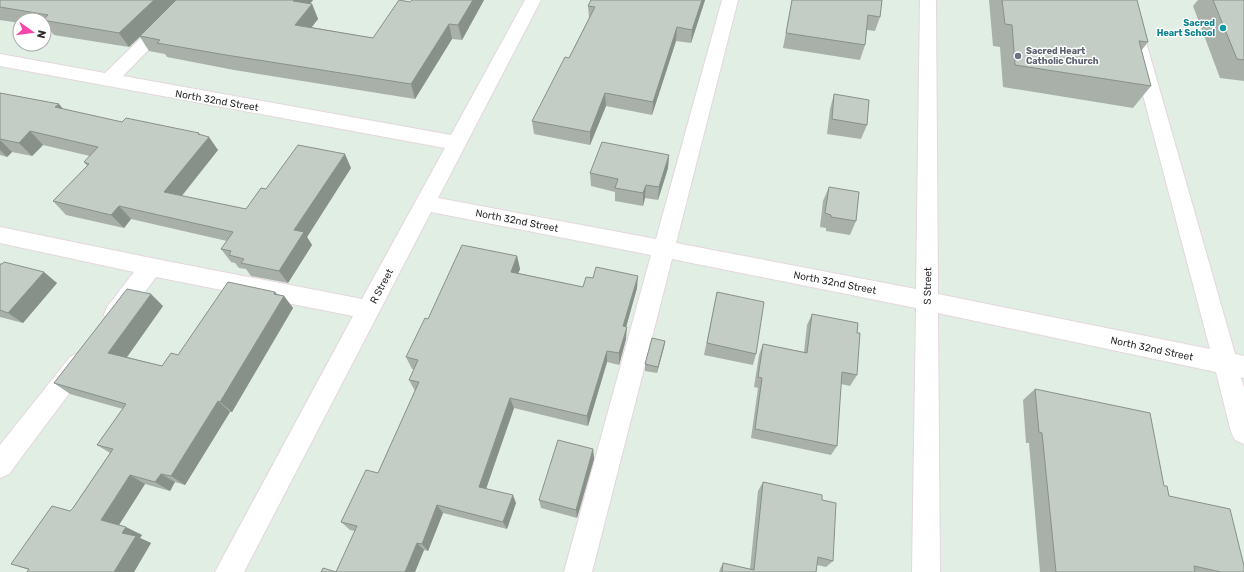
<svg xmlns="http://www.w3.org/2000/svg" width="1244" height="572" viewBox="0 0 1244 572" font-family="Rubik,sans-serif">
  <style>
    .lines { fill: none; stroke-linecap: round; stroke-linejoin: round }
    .minor-casing { stroke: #e5d6de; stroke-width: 2 }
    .minor { fill: #fff; fill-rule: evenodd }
    .wall { fill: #a8b0a9 }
    .shaded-wall { fill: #88908a }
    .building { fill: #c3cdc5; stroke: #88908a }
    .culture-dot { fill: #0f9aa8; stroke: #fff; stroke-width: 1.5 }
    .worship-dot { fill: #6b7280; stroke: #fff; stroke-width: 1.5 }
    .labels { text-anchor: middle; stroke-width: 3; stroke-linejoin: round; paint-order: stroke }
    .far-culture-label { font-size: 9px; font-weight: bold; fill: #0d838f; stroke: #fff; text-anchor: end }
    .far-worship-label { font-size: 9px; font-weight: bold; fill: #5b616d; stroke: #fff; text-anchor: start }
    .street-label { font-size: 10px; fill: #2d2d2d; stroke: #fff }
  </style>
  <rect width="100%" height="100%" fill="#e0eee3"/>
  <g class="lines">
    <defs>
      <g id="minor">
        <path d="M180 0H197L123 76 451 135 525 0H541L438 198 656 239 722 0H738L676 243 916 289 920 0H936L938 294 1210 349 1118 0H1134L1235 354 1244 356V378L1241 377 1244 388V444L1235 440 1231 432 1216 372 938 313 940 572H912L916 308 672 259 592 572H564L651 255 431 212 244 572H215L353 316 156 277 123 321 115 324 107 321 104 314 107 307 134 272 0 243V227L151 258 362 299 445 148 0 66V54L105 73Z"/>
        <path d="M78 353 86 357 90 364 86 371 9 474 0 478V445L70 357Z"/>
      </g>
    </defs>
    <use href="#minor" class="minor-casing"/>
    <use href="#minor" class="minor"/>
  </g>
  <g class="wall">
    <path d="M0 0H313L310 4H312L318 19 311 27 373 38 410 2 484 0 462 40 452 39 415 99 234 70 167 57 165 54 149 51 140 37 129 47 54 35 48 28 44 27V20H20V23L0 20Z"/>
    <path d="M591 0H705L691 43 676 41 652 115 606 106 590 145 534 134 532 121 569 58 589 18 588 6Z"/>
    <path d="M792 0H882L880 17 875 31 867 30 865 45 860 60 783 48Z"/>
    <path d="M989 0H1137L1148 42 1141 51 1151 86 1133 108 1003 87 1000 47 993 46Z"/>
    <path d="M1198 0H1244V81L1220 78 1193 6Z"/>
    <path d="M0 93 63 109 122 122 200 135 218 150 182 196 246 209 266 189 351 168 307 237 312 245 288 283 251 276 246 269 239 268 235 263 231 262 221 249 227 241 131 219 124 228 66 215 53 201 87 166 84 162 90 156 43 145 32 156 12 152 7 157 0 155Z"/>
    <path d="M834 94 867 125 861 139 827 134 830 109Z"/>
    <path d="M669 155 668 168 658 200 645 198 643 206 615 201V192L591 186 590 173Z"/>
    <path d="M829 187 856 221 850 235 826 231V228L820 227 823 201Z"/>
    <path d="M517 256 520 269 518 273 583 287 637 288 626 327V339L619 365 607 362 588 426 514 408 486 488 516 503 507 529 443 513 428 551 424 550 415 572H321H336L355 531 350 530 341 522 378 473 415 391 409 380 414 369H412L406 357 428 319Z"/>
    <path d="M0 264 57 283 23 323 0 317Z"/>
    <path d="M275 292 277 294 284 296 293 308 232 412H230L185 485 175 482 170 491 145 484 119 525 142 535 140 538 151 543 134 572H27L29 570 11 564 73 508 110 453 97 445 123 409 70 394 54 383 163 306 127 357 162 366 178 355Z"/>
    <path d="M717 292 756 354 753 365 704 355Z"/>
    <path d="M812 314 857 333V375L850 386 841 384 837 446 831 455 751 438 758 388 754 387 759 355 763 344 804 352 807 325Z"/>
    <path d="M665 341 664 347 657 373 645 371V364Z"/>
    <path d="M1035 389 1164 486 1169 496 1244 572H1040L1029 443H1026L1023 400Z"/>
    <path d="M593 449 594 459 577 518 541 508 539 500Z"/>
    <path d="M763 482 822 500 833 561 826 567 817 565 816 572H719L720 569 723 563 750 569 758 491Z"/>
  </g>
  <g class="shaded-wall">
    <path d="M154 0H178L129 47 119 33Z"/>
    <path d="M294 0H313L299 16 293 1Z"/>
    <path d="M473 0H484L462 40 458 25Z"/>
    <path d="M702 0H705L691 43 692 30Z"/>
    <path d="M312 4 318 19 302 40 295 25Z"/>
    <path d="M449 24 452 39 415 99 411 84Z"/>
    <path d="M677 27 676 41 652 115 653 102Z"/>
    <path d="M605 93 606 106 590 145V132Z"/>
    <path d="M59 104 71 118 55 107Z"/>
    <path d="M30 131 43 145 32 156 19 143Z"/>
    <path d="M199 133 205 142 209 137 218 150 174 205 164 192Z"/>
    <path d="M0 140 12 152 7 157 0 150Z"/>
    <path d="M345 154 351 168 307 237 312 245 288 283 279 271 294 230Z"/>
    <path d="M669 155 668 168 658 200 659 187Z"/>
    <path d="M646 185 645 198 643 206V193Z"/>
    <path d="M119 206 131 219 124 228 111 215Z"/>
    <path d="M517 256 520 269 514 284 511 272Z"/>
    <path d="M44 272 57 283 23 323 8 313Z"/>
    <path d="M638 276 637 288 623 338V326Z"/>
    <path d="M275 292 281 300 284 296 293 308 232 412 220 402Z"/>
    <path d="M151 294 163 306 122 364 108 353Z"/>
    <path d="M627 327 626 339 619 365V353Z"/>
    <path d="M665 341 664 347 657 373 658 367Z"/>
    <path d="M607 351V362L588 426 587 416Z"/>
    <path d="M510 398 514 408 484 495 479 487Z"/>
    <path d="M218 401 230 412 185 485 171 476Z"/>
    <path d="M593 449 594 459 577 518 576 510Z"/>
    <path d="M161 474 175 482 170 491 155 482Z"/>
    <path d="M130 475 145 484 117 528 101 520Z"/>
    <path d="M513 495 516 503 507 529 503 522Z"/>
    <path d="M437 505 443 513 428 551 422 544Z"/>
    <path d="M126 527 142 535 140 538 151 543 134 572H114L122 533Z"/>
    <path d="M417 543 424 550 415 572H405Z"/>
  </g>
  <g class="building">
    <path d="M0 0H154L119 33 42 20 48 15 0 7Z"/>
    <path d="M176 0H294L293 1 312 4 295 25 373 38 399 0 410 2 412 0H473L458 25 449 24 411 84 226 55 157 43 160 40 140 36Z"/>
    <path d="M591 0H702L692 30 677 27 653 102 605 93 590 132 532 121 565 57 569 58 595 7 588 6Z"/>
    <path d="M792 0H882L880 17 868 15 865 45 786 33Z"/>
    <path d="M1002 0H1137L1148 42 1139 41 1151 86 1015 65 1012 25 1005 24Z"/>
    <path d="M1213 0H1244V60L1237 59Z"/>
    <path d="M0 93 59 104 55 107 122 122 126 118 199 133 198 134 209 137 164 192 246 209 261 188 266 189 298 145 345 154 294 230 304 232 279 271 241 263 244 259 229 255 231 251 221 249 233 232 119 206 111 215 53 201 89 164 84 162 98 147 30 131 19 143 0 139Z"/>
    <path d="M834 94 869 100 867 125 832 119Z"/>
    <path d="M602 142 669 155 659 187 646 185 643 193 615 188 618 179 590 173Z"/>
    <path d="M829 187 859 192 856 221 831 217V215L825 213Z"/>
    <path d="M462 245 517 256 511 272 583 287 586 277 593 278 596 267 638 276 623 326 627 327 619 353 607 351 587 416 510 398 479 487 513 495 503 522 437 505 422 544 417 543 405 572H321L323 568 336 572 357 526 341 522 366 470 378 473 419 382 409 380 418 360 406 357 425 318 428 319Z"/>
    <path d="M4 262 44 272 8 313 0 310V264H2Z"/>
    <path d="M228 282 275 292 274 294 284 296 220 402 218 401 171 476 161 474 155 482 130 475 101 520 126 527 122 533 136 536 114 572H27L29 569 11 564 52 506 70 511 73 508 113 449 97 445 126 404 54 383 127 289 151 294 108 353 162 366 171 353 178 355Z"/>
    <path d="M717 292 764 302 756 354 707 343Z"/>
    <path d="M812 314 858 323 857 333H860L857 375 842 372 837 446 755 429 762 378 758 377 763 344 807 353Z"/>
    <path d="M652 338 665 341 658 367 645 364Z"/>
    <path d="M1035 389 1150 413 1164 486H1167L1169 496 1230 509 1244 566V572H1221L1194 566 1195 572H1056L1042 433 1039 432Z"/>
    <path d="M558 440 593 449 576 510 539 500Z"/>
    <path d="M763 482 822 495V500L836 503 833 561 818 557 816 572H722L723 563 754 570Z"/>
  </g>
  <circle class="culture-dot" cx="1223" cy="28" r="4"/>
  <circle class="worship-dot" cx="1018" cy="56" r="4"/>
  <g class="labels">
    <g class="far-culture-label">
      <text x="1215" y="26">Sacred<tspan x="1215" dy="10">Heart School</tspan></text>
    </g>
    <g class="far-worship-label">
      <text x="1026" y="54">Sacred Heart<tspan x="1026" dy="10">Catholic Church</tspan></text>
    </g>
    <g class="street-label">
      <text transform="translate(217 100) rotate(10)" y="4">North 32nd Street</text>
      <text transform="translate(517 220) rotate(11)" y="4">North 32nd Street</text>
      <text transform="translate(835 282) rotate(11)" y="4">North 32nd Street</text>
      <text transform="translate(381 286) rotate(-62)" y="4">R Street</text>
      <text transform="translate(927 286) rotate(-89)" y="4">S Street</text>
      <text transform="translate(1152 348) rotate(12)" y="4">North 32nd Street</text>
    </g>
  </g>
  <g transform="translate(32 32) rotate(104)"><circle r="19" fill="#ffffff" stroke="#ababab"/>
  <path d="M0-3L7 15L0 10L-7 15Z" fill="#f745a9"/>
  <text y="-6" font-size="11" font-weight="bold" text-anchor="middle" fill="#2d2d2d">N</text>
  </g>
</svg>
